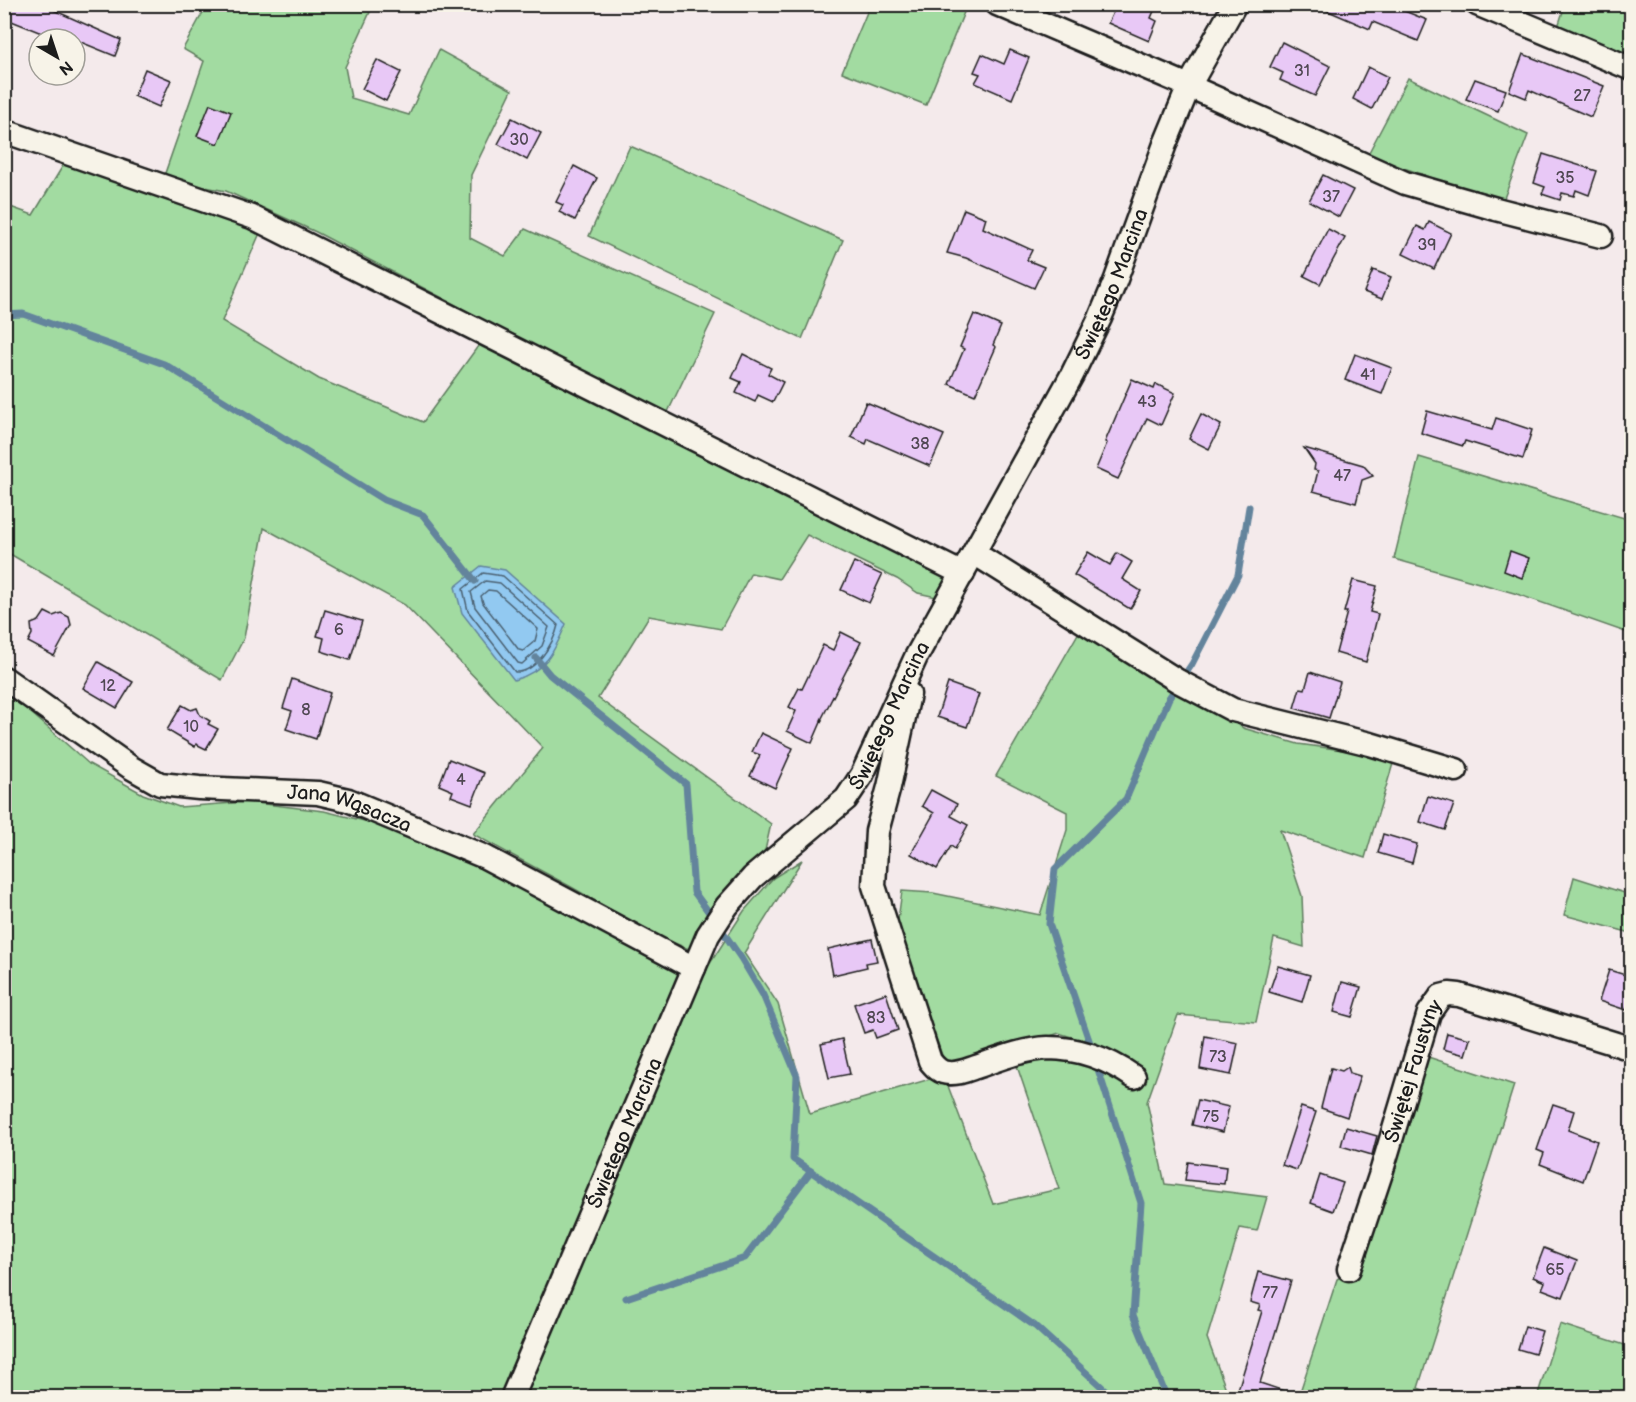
<svg xmlns="http://www.w3.org/2000/svg" width="1636" height="1402" viewBox="0 0 1636 1402" font-family="'Balsamiq Sans',sans-serif">
  <style>
    .green { fill: #a2dba1; stroke: #5f7c5e; stroke-width: 1.5 }
    .water { fill: #92c9f1; stroke: #63849c; stroke-width: 1.5 }
    .lines { fill: none; stroke-linecap: round; stroke-linejoin: round }
    .shore { stroke: #4b6171; stroke-width: 1.5 }
    .stream { stroke: #63849c; stroke-width: 7 }
    .building { fill: #e8c8f6; stroke: #1c1c1c; stroke-width: 1.5 }
    .minor-casing { stroke: #1c1c1c; stroke-width: 27 }
    .minor { stroke: #f7f3e8; stroke-width: 22 }
    .labels { text-anchor: middle; stroke-width: 5; stroke-linejoin: round; paint-order: stroke }
    .number-label { font-size: 16px; fill: #4f4752 }
    .street-label { font-size: 20px; fill: #1c1c1c; stroke: #f7f3e8 }
  </style>
  <rect width="100%" height="100%" fill="#f4eaeb"/>
  <filter id="ink" filterUnits="userSpaceOnUse"><feTurbulence type="fractalNoise" baseFrequency=".0167" numOctaves="2"/><feDisplacementMap in="SourceGraphic" scale="12" xChannelSelector="R" yChannelSelector="G"/><feConvolveMatrix kernelMatrix="1 2 1 2 8 2 1 2 1" color-interpolation-filters="sRGB"/></filter>
  <g filter="url(#ink)">
    <g class="green">
      <path d="M207 5H357L370 12 345 67 351 98 409 115 439 50 512 90 471 175 470 238 505 256 525 229 715 314 665 418 454 304 316 232 226 191 163 179 204 61 183 49Z"/>
      <path d="M870 5H967L926 105 842 72Z"/>
      <path d="M1565 5H1631V59L1557 30Z"/>
      <path d="M1408 78 1528 135 1501 206 1425 175 1367 156Z"/>
      <path d="M630 146 843 240 802 339 589 236Z"/>
      <path d="M64 164 157 194 260 233 222 321 319 379 423 422 481 342 949 573 936 597 918 593 897 579 807 535 779 579 751 573 721 629 649 616 598 698 771 824 764 855 691 950 653 934 573 888 473 834 543 748 405 605 264 528 244 638 222 680 5 551V205L33 215Z"/>
      <path d="M1419 457 1631 520V634L1514 593 1394 559Z"/>
      <path d="M1079 632 1223 712 1243 728 1298 744 1395 757 1365 858 1280 830 1302 896 1304 947 1274 938 1256 1022 1178 1015 1147 1102 1165 1184 1267 1197 1257 1231 1240 1228 1207 1338 1229 1397H5L4 689 89 764 143 794 179 807 248 802 324 811 385 826 482 869 698 982 744 911 773 878 802 860 744 953 778 1004 810 1114 930 1079 948 1086 993 1204 1059 1189 1017 1066 1054 1057 1079 1064 1078 1039 1059 1033 958 1066 944 1061 897 927 902 891 933 893 1040 915 1067 830V812L996 776Z"/>
      <path d="M1574 877 1631 895V933L1564 915Z"/>
      <path d="M1422 1055 1514 1085 1418 1388 1440 1397 1298 1398 1337 1279 1363 1264Z"/>
      <path d="M1560 1324 1631 1347V1397H1537Z"/>
    </g>
    <path class="water" d="M481 566 505 570 566 624C554 652 546 671 514 680L462 613 455 587Z"/>
    <g class="lines">
      <g class="shore">
        <path d="M483 573 503 576 558 625C554 643 535 674 515 672L468 611 463 589Z"/>
        <path d="M485 581 500 583 549 627 542 646 522 664 518 663 475 607 471 592Z"/>
        <path d="M488 590 496 591 538 629 535 641 523 651 519 650 483 603 481 596Z"/>
      </g>
      <g class="stream">
        <path d="M4 315 23 314 164 364 384 500 423 515 475 581"/>
        <path d="M536 658 550 675 686 784 694 892 713 918"/>
        <path d="M721 929 741 958 763 995 797 1076 793 1159 1035 1326 1114 1398"/>
        <path d="M1092 1049 1049 924 1055 869 1126 799 1169 698 1192 664 1238 575 1249 507"/>
        <path d="M1096 1063 1141 1203 1133 1315 1167 1398"/>
        <path d="M626 1298 745 1258 811 1171"/>
      </g>
    </g>
    <g class="building">
      <path d="M4 4H40L121 40 115 56 56 32 54 38 4 18Z"/>
      <path d="M1117 4H1157L1151 18 1157 21 1149 41 1108 23Z"/>
      <path d="M1312 4H1387L1427 20 1418 41 1373 22 1370 29Z"/>
      <path d="M1282 42 1330 66 1315 96 1280 80 1283 73 1270 67Z"/>
      <path d="M1010 50 1029 58 1012 99 975 83 980 74 974 72 982 54 1004 64Z"/>
      <path d="M1523 54 1604 86 1591 117 1529 90 1526 98 1509 91Z"/>
      <path d="M377 60 401 72 386 101 362 89Z"/>
      <path d="M1368 67 1388 77 1372 109 1353 99Z"/>
      <path d="M145 69 171 80 159 107 134 96Z"/>
      <path d="M1475 79 1506 90 1498 111 1466 99Z"/>
      <path d="M210 104 231 112 218 144 197 136Z"/>
      <path d="M512 118 541 133 527 160 498 144Z"/>
      <path d="M1543 154 1597 171 1589 195 1576 190 1574 196 1562 193 1560 200 1542 194 1545 187 1534 183Z"/>
      <path d="M574 166 597 178 575 220 559 212 563 205 556 202Z"/>
      <path d="M1323 175 1353 190 1339 217 1309 201Z"/>
      <path d="M964 209 986 218 983 228 1032 250 1027 260 1044 267 1034 288 966 258 947 253Z"/>
      <path d="M1429 222 1451 233 1434 269 1403 254 1417 226 1425 230Z"/>
      <path d="M1328 229 1345 238 1320 284 1304 276Z"/>
      <path d="M1373 270 1391 277 1382 299 1364 292Z"/>
      <path d="M974 314 1001 326 993 345 996 347 975 395 949 384 964 349 960 347Z"/>
      <path d="M743 354 771 368 768 374 783 382 773 402 758 395 755 402 736 393 741 382 732 378Z"/>
      <path d="M1355 354 1392 368 1382 394 1345 380Z"/>
      <path d="M1132 379 1154 389 1156 384 1175 393 1161 425 1147 418 1118 479 1096 469 1107 443 1105 442Z"/>
      <path d="M866 402 944 435 930 466 868 439 866 444 851 437Z"/>
      <path d="M1427 411 1492 430 1496 418 1532 430 1523 459 1465 441 1463 446 1421 433Z"/>
      <path d="M1201 414 1221 425 1209 449 1189 439Z"/>
      <path d="M1304 448 1363 465 1373 476 1362 480 1356 503 1313 491 1318 471 1314 470 1315 464Z"/>
      <path d="M1510 551 1529 558 1522 578 1504 571Z"/>
      <path d="M1088 552 1110 565 1117 553 1132 562 1122 579 1141 591 1130 609 1074 575Z"/>
      <path d="M854 562 882 575 869 603 841 590Z"/>
      <path d="M1353 580 1377 586 1370 612 1378 614 1366 662 1336 653 1347 612H1344Z"/>
      <path d="M325 610 362 621 350 660 321 651 324 638 317 636Z"/>
      <path d="M45 612 53 616 61 613 69 617 71 625 54 656 28 642 32 634 31 624 39 621Z"/>
      <path d="M841 632 861 642 821 720H822L812 743 787 731 796 711 789 707 799 688 802 689 823 645 833 650Z"/>
      <path d="M98 662 133 682 117 708 83 688Z"/>
      <path d="M1310 672 1340 682 1329 718 1294 708 1300 688 1305 689Z"/>
      <path d="M292 679 330 693 316 739 286 729 292 711 283 708Z"/>
      <path d="M948 683 979 694 967 727 937 717Z"/>
      <path d="M182 705 191 710 197 708 200 715 210 721 208 724 218 729 206 749 196 744 195 747 167 730Z"/>
      <path d="M761 733 793 748 775 788 750 776 760 755 752 752Z"/>
      <path d="M449 759 484 773 472 804 451 796 453 791 439 785Z"/>
      <path d="M931 790 957 804 951 816 968 825 955 849 951 846 937 869 911 854 934 813 922 806Z"/>
      <path d="M1428 796 1454 804 1445 830 1420 822Z"/>
      <path d="M1383 834 1417 844 1412 863 1378 853Z"/>
      <path d="M872 939 877 961 866 963 867 967 833 975 828 949Z"/>
      <path d="M1278 966 1310 975 1302 1002 1269 992Z"/>
      <path d="M1609 970 1632 977V994L1626 1010 1599 1001Z"/>
      <path d="M1342 982 1361 987 1352 1017 1334 1012Z"/>
      <path d="M886 993 898 1030 876 1038 873 1030 864 1033 854 1004Z"/>
      <path d="M1447 1033 1470 1039 1465 1055 1443 1049Z"/>
      <path d="M1205 1036 1238 1043 1231 1075 1200 1069Z"/>
      <path d="M842 1039 850 1074 829 1078 821 1044Z"/>
      <path d="M1348 1067 1350 1073 1360 1076 1347 1117 1321 1108 1331 1068 1342 1071Z"/>
      <path d="M1198 1100 1229 1107 1223 1132 1192 1125Z"/>
      <path d="M1553 1104 1574 1111 1568 1130 1597 1141 1583 1181 1540 1164 1544 1153 1537 1150Z"/>
      <path d="M1301 1107 1316 1112 1297 1170 1282 1165Z"/>
      <path d="M1346 1127 1377 1136 1372 1155 1341 1146Z"/>
      <path d="M1188 1162 1226 1167 1224 1184 1185 1180Z"/>
      <path d="M1320 1175 1343 1183 1333 1211 1311 1203Z"/>
      <path d="M1544 1248 1577 1261 1563 1297 1542 1289 1545 1282 1533 1277Z"/>
      <path d="M1258 1272 1291 1281 1260 1383 1293 1394 1292 1398H1251L1237 1393 1262 1311 1258 1310 1260 1305 1250 1302Z"/>
      <path d="M1525 1326 1542 1331 1535 1354 1518 1349Z"/>
    </g>
    <g class="lines">
      <defs>
        <g id="minor">
          <path d="M997 4 1189 86 1405 183 1496 209 1601 236"/>
          <path d="M1477 4 1632 69"/>
          <path d="M4 131 252 217 963 574"/>
          <path d="M974 553 1178 681 1233 710 1370 744 1456 770"/>
          <path id="s1" d="M4 678 130 767 160 784 199 788 318 793 348 800 485 857 694 968"/>
          <path d="M909 694 889 787 877 831 874 886 930 1061C935 1067 940 1073 949 1073 958 1074 967 1070 976 1067 999 1059 1023 1049 1048 1048 1080 1048 1108 1059 1134 1077"/>
          <path id="s2" d="M1349 1269 1381 1173 1429 1013 1441 996 1449 994 1459 995 1632 1049"/>
          <path id="s3" d="M512 1398 708 935 727 906 753 877 846 799 862 775 916 657 1072 375 1100 318 1115 282 1165 144 1189 86 1235 4"/>
        </g>
      </defs>
      <use href="#minor" class="minor-casing"/>
      <use href="#minor" class="minor"/>
    </g>
  </g>
  <g class="labels">
    <g class="number-label">
      <text x="1302" y="76">31</text>
      <text x="1582" y="101">27</text>
      <text x="519" y="145">30</text>
      <text x="1565" y="183">35</text>
      <text x="1331" y="202">37</text>
      <text x="1427" y="250">39</text>
      <text x="1368" y="380">41</text>
      <text x="1147" y="407">43</text>
      <text x="920" y="449">38</text>
      <text x="1342" y="481">47</text>
      <text x="339" y="635">6</text>
      <text x="108" y="691">12</text>
      <text x="306" y="715">8</text>
      <text x="191" y="732">10</text>
      <text x="461" y="785">4</text>
      <text x="876" y="1023">83</text>
      <text x="1218" y="1062">73</text>
      <text x="1211" y="1122">75</text>
      <text x="1555" y="1275">65</text>
      <text x="1270" y="1298">77</text>
    </g>
    <g class="street-label">
      <text dy="7" stroke="none"><textPath href="#s3" startOffset="1278">Świętego Marcina</textPath></text>
      <text dy="7" stroke="none"><textPath href="#s3" startOffset="792">Świętego Marcina</textPath></text>
      <text dy="7" stroke="none"><textPath href="#s1" startOffset="381">Jana Wąsacza</textPath></text>
      <text dy="7" stroke="none"><textPath href="#s2" startOffset="208">Świętej Faustyny</textPath></text>
      <text dy="7" stroke="none"><textPath href="#s3" startOffset="288">Świętego Marcina</textPath></text>
    </g>
  </g>
  <rect width="1636" height="1402" fill="none" stroke="#f7f3e8" stroke-width="24"/>
  <rect x="12" y="12" width="1612" height="1378" fill="none" stroke="#1c1c1c" stroke-width="2" filter="url(#ink)"/>
  <g transform="translate(57 57) rotate(141)"><circle r="28" fill="#f7f3e8" stroke="#9f9d96" stroke-width="1.5"/>
  <path d="M0-4.5L10 22L0 15L-10 22Z" fill="#1c1c1c"/>
  <text y="-9" font-size="16" font-weight="bold" text-anchor="middle" fill="#1c1c1c">N</text>
  </g>
</svg>
